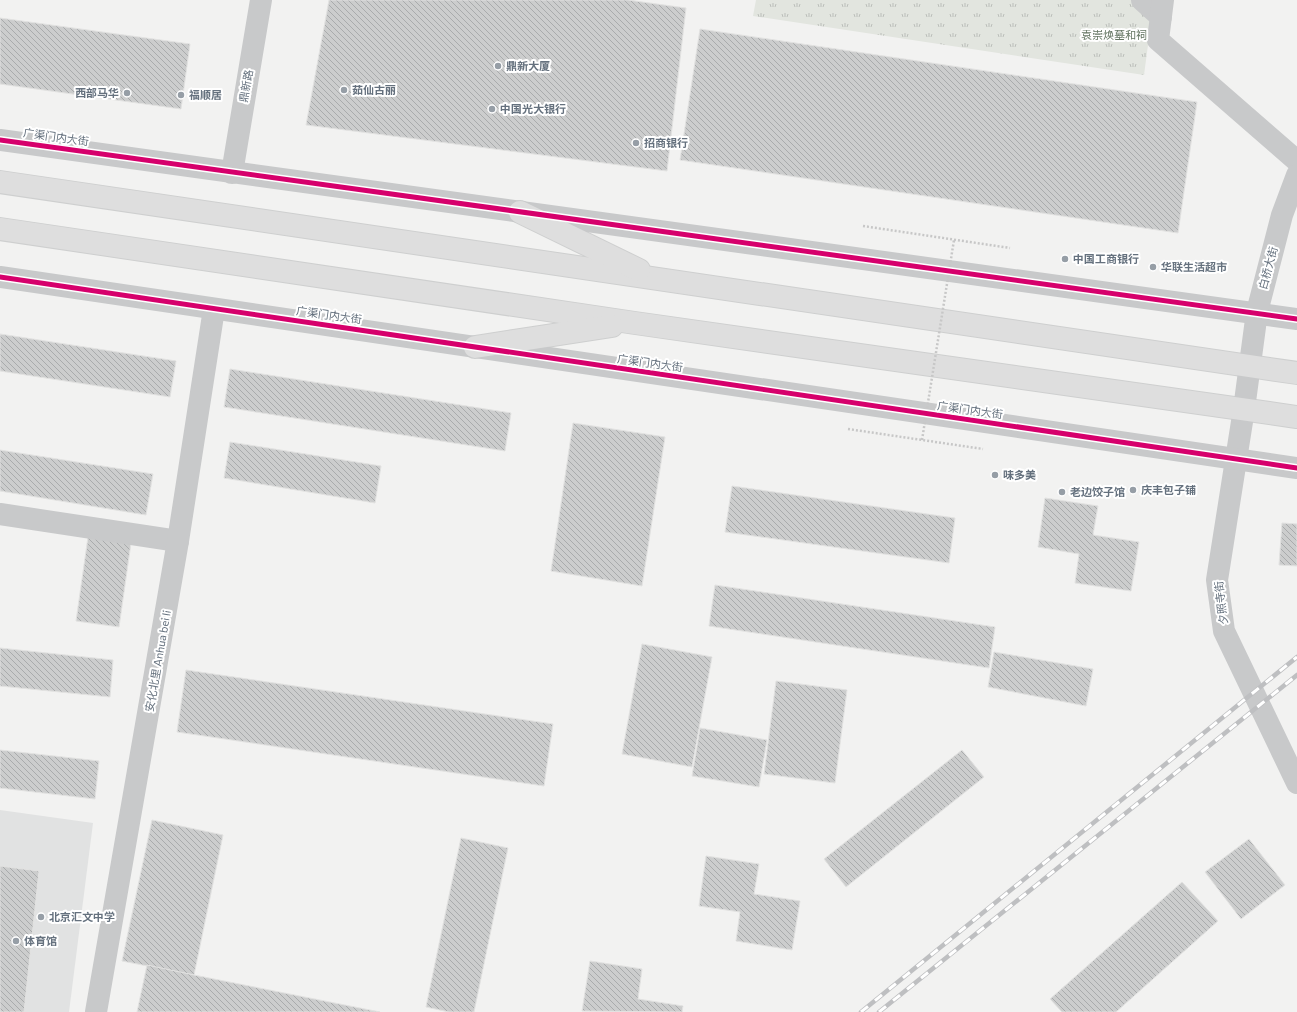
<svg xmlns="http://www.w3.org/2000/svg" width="1297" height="1012" viewBox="0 0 1297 1012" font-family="Commissioner,'Noto Sans SC',sans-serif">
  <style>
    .built { fill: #e1e2e2 }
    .park { fill: url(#park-tufts) }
    .building { fill: url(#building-back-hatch); stroke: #e2e2e1 }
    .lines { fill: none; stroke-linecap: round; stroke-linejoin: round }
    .major-casing { stroke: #cecfcf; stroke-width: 24 }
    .path { stroke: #c7c7c7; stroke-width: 2.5; stroke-dasharray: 2 2; stroke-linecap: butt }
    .minor { stroke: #c8c9ca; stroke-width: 22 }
    .major { stroke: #dedede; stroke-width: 22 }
    .rail-casing { stroke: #bebfc1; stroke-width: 4.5 }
    .rail { stroke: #fff; stroke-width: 3; stroke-dasharray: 9; stroke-linecap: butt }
    .path-bridge { stroke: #c7c7c7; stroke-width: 2.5; stroke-dasharray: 2 2; stroke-linecap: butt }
    .cycleway-casing { stroke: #fff; stroke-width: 8 }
    .cycleway { stroke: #d6006c; stroke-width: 5 }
    .poi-dot { fill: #969ea6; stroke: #fff; stroke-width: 1.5 }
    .labels { text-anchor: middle; stroke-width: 4; stroke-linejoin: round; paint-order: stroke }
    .park-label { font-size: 11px; fill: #657663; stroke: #fff }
    .poi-label { font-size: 11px; font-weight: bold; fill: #65717e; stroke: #fff; text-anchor: start }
    .street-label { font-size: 11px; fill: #65717e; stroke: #fff }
  </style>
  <defs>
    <pattern id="park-tufts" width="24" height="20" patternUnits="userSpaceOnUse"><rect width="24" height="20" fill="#e2e5df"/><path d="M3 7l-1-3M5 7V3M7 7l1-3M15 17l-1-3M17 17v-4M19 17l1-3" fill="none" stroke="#bbbeba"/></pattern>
    <pattern id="building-back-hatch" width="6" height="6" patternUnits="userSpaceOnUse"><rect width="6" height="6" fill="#cccdcd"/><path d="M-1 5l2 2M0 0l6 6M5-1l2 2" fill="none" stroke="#a9abac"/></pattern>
  </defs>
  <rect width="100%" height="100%" fill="#f2f2f1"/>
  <path class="built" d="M0 810 93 823 69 1012H0Z"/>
  <path class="park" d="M756 0H1154L1144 75 753 16Z"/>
  <g class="building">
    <path d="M329 0H628L686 8 667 171 306 125Z"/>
    <path d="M0 18 190 44 181 109 0 84Z"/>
    <path d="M700 29 1197 102 1178 233 680 160Z"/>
    <path d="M0 334 176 361 170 397 0 371Z"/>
    <path d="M230 369 511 413 505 451 224 407Z"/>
    <path d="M573 423 665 437 642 586 551 571Z"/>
    <path d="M230 442 381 466 375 503 224 478Z"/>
    <path d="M0 450 153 474 146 515 0 491Z"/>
    <path d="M732 486 955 518 949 563 725 532Z"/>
    <path d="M1045 498 1098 506 1093 535 1139 542 1131 591 1075 583 1079 554 1038 547Z"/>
    <path d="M1282 523 1297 524V566L1279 565Z"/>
    <path d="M88 537 131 543 119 627 76 621Z"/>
    <path d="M715 585 995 627 989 668 709 626Z"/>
    <path d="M642 644 712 657 692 767 622 754Z"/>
    <path d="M0 648 113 660 110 697 0 686Z"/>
    <path d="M994 652 1093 669 1086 706 988 687Z"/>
    <path d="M186 670 553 724 544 786 177 732Z"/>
    <path d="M776 681 847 690 835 783 764 774Z"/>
    <path d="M700 728 767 740 759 787 692 776Z"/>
    <path d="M0 750 99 761 95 799 0 788Z"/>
    <path d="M962 750 984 777 846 887 824 859Z"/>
    <path d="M152 820 223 835 194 975 122 961Z"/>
    <path d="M461 838 508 848 474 1012H449L426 1007Z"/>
    <path d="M1249 839 1285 885 1241 919 1205 872Z"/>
    <path d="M706 856 759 864 754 894 800 901 792 950 736 941 740 912 699 906Z"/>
    <path d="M0 866 39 871 24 1012H0Z"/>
    <path d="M1182 882 1218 921 1116 1012H1062L1050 999Z"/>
    <path d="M590 961 642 969 638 999 683 1006 682 1012 582 1011Z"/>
    <path d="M147 965 194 975 380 1012H137Z"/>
  </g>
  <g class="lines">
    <defs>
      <g id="major">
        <path d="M0 182 1297 373"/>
        <path d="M520 212 639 270"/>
        <path d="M0 229 635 323 1297 417"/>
        <path d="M475 347 612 326"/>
      </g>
    </defs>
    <use href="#major" class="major-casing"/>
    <g class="path">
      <path d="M863 226 1010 248"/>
      <path d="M848 429 983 449"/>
    </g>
    <g class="minor">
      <path d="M1142 0 1161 17"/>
      <path d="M1163 0 1158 40 1297 161"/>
      <path d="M0 140 1297 319"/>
      <path d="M232 173 261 0"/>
      <path d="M1297 175 1282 215 1257 312 1244 409 1217 580 1224 631 1297 783"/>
      <path d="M0 277 1297 468"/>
      <path d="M0 514 178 541"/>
      <path d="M96 1012 178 541 214 309"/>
    </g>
    <use href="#major" class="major"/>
    <defs>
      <g id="rail">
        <path d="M861 1012 1297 657"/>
        <path d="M879 1012 1297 675"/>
      </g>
    </defs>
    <use href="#rail" class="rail-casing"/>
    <use href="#rail" class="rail"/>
    <path class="path-bridge" d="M922 440 954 240"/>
    <defs>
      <g id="cycleway">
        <path d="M0 140 1297 319"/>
        <path d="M0 277 1297 468"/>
      </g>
    </defs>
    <use href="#cycleway" class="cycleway-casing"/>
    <use href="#cycleway" class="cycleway"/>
  </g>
  <g class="poi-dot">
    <circle cx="498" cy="66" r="4"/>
    <circle cx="344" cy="90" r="4"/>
    <circle cx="127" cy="93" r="4"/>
    <circle cx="181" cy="95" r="4"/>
    <circle cx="492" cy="109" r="4"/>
    <circle cx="636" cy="143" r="4"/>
    <circle cx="1065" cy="259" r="4"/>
    <circle cx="1153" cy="267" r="4"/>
    <circle cx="995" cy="475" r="4"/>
    <circle cx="1133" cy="490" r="4"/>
    <circle cx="1062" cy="492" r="4"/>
    <circle cx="41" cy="917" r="4"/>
    <circle cx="16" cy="941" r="4"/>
  </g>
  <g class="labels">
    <g class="park-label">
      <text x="1114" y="39">袁崇焕墓和祠</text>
    </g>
    <g class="poi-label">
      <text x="506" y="70">鼎新大厦</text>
      <text x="352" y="94">茹仙古丽</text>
      <text x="119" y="97" text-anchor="end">西部马华</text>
      <text x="189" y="99">福顺居</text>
      <text x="500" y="113">中国光大银行</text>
      <text x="644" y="147">招商银行</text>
      <text x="1073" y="263">中国工商银行</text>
      <text x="1161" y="271">华联生活超市</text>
      <text x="1003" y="479">味多美</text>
      <text x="1141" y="494">庆丰包子铺</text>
      <text x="1070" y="496">老边饺子馆</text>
      <text x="49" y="921">北京汇文中学</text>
      <text x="24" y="945">体育馆</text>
    </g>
    <g class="street-label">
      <text transform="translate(246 86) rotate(-80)" y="4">鼎新路</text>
      <text transform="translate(56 137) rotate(8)" y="4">广渠门内大街</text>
      <text transform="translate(1268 268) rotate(-75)" y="4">白桥大街</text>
      <text transform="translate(329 315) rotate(8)" y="4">广渠门内大街</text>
      <text transform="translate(650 363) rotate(8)" y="4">广渠门内大街</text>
      <text transform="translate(970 410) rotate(8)" y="4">广渠门内大街</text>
      <text transform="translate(1221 603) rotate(-97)" y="4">夕照寺街</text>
      <text transform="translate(158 661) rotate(-80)" y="4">安化北里 Anhua bei li</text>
    </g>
  </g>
</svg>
